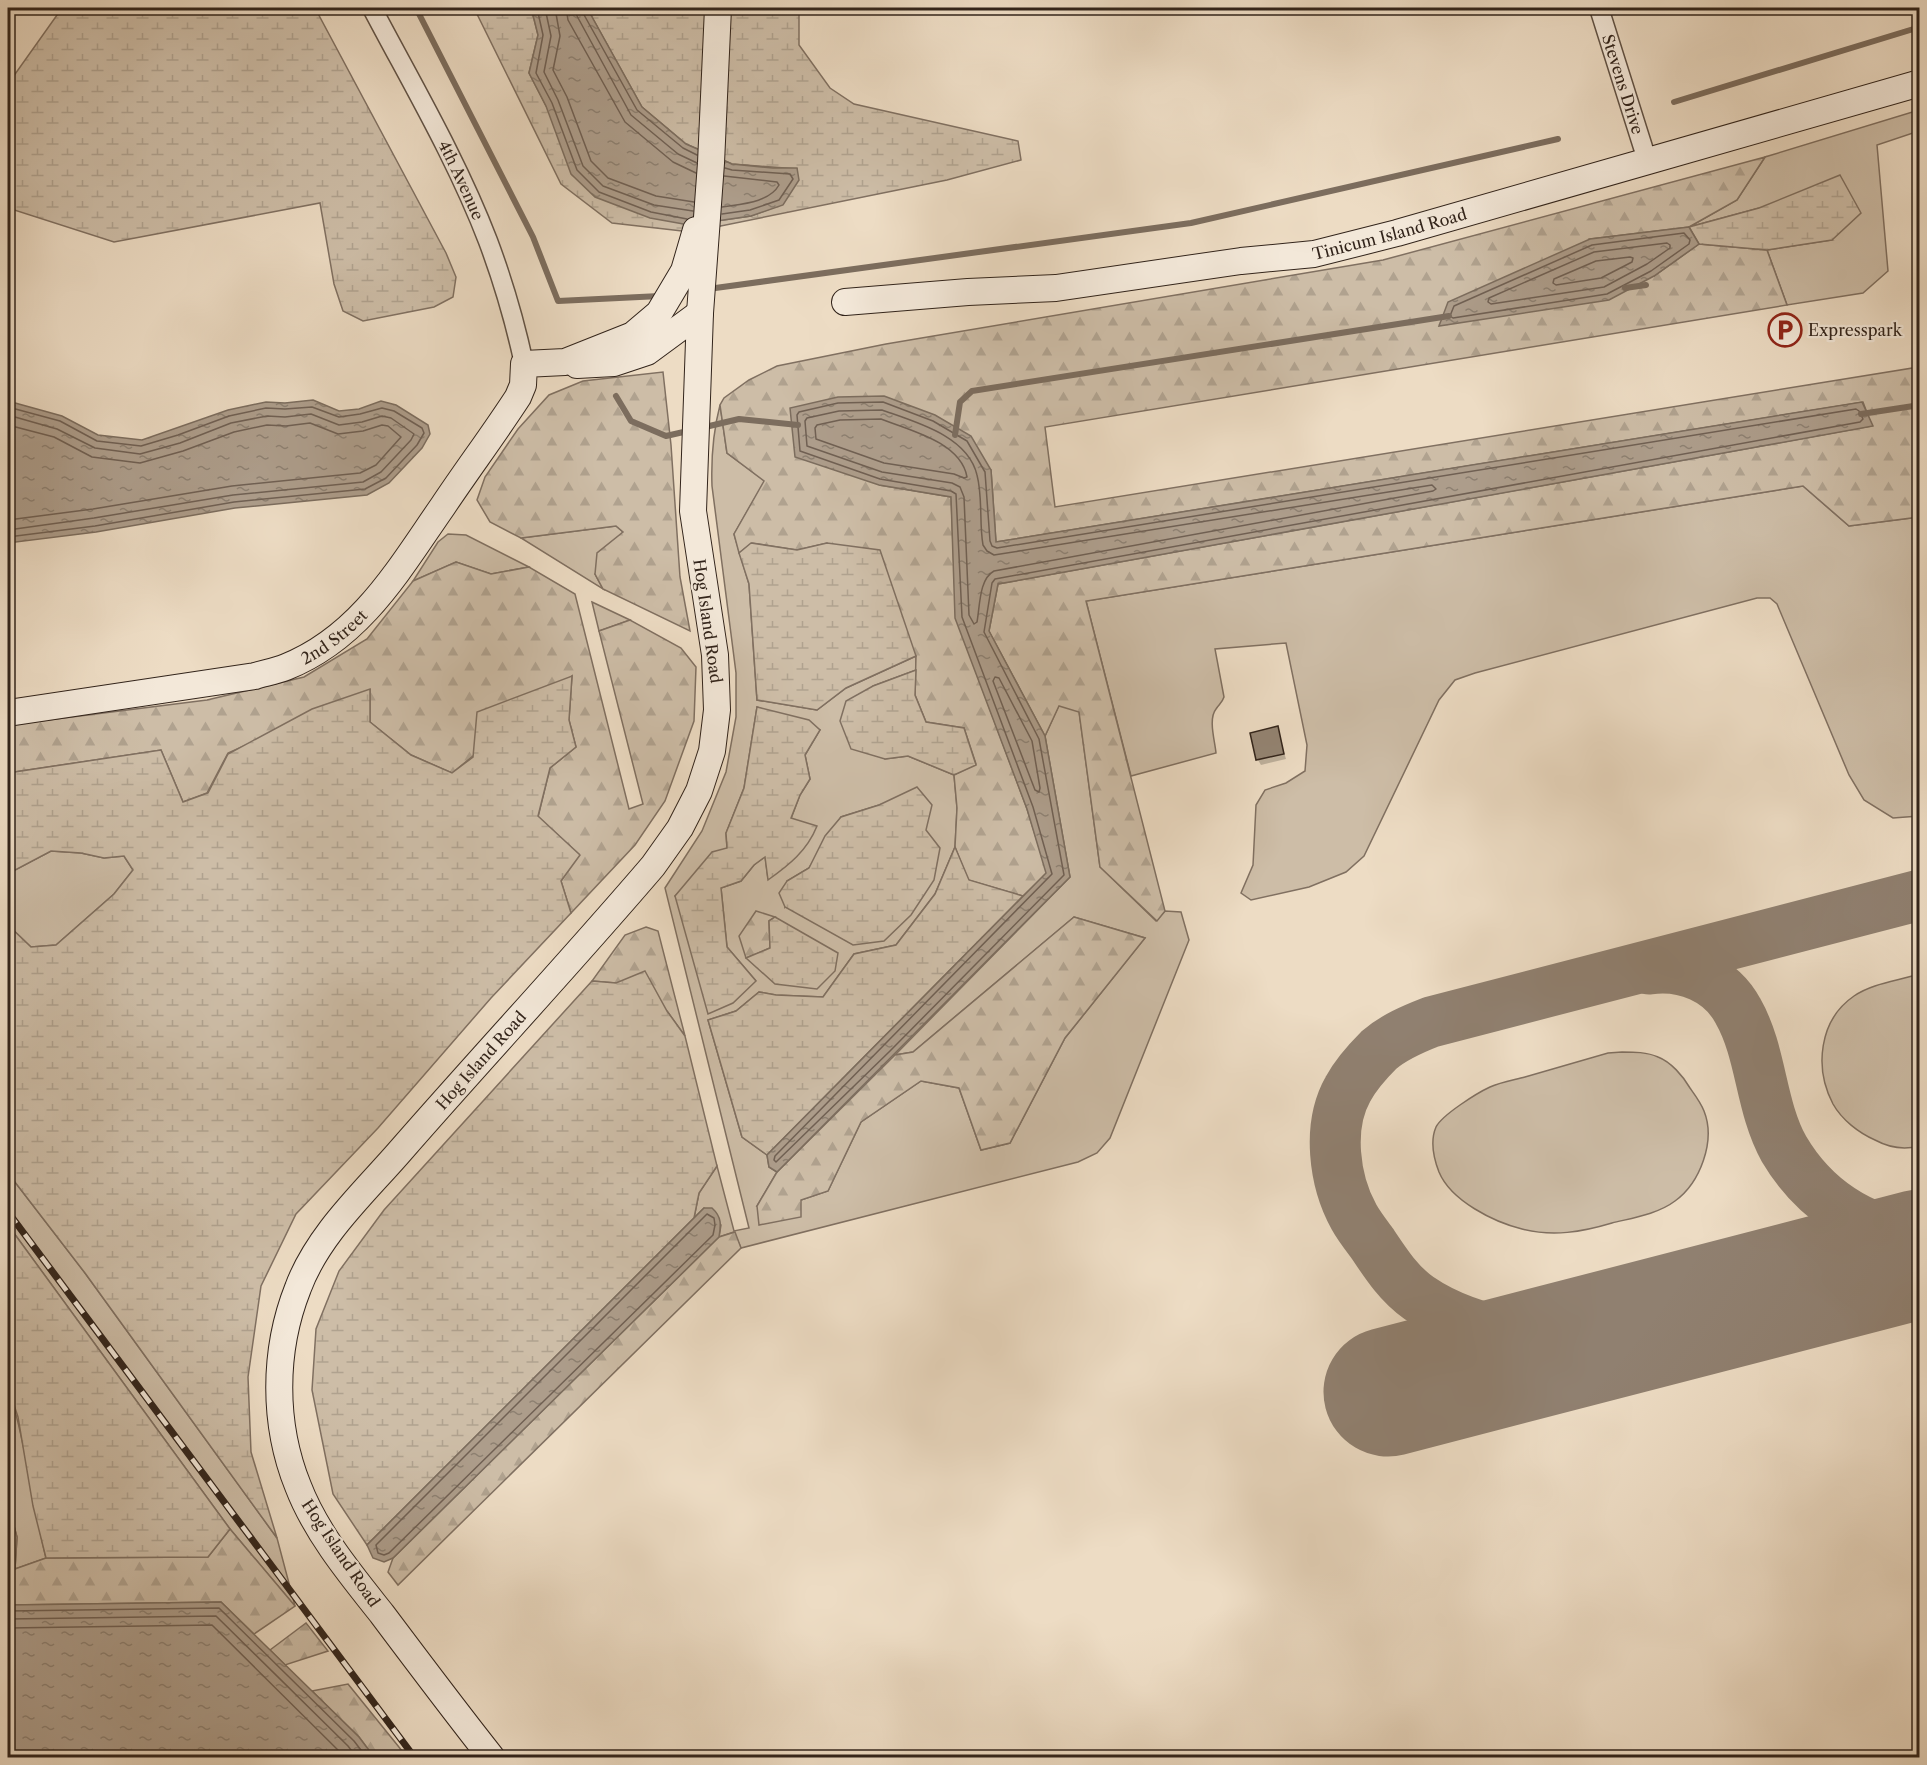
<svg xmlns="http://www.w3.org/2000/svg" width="1927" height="1765" viewBox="0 0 1927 1765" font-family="'Libre Caslon Text',serif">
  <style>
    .grass { fill: #cdbda7; stroke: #807061; stroke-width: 1.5; fill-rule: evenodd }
    .forest { fill: url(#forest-firs); stroke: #807061; stroke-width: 1.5 }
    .wetland { fill: url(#wetland-marsh); stroke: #807061; stroke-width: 1.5 }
    .water { fill: url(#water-ripples); stroke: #7c6d5e; stroke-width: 1.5 }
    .shadow { fill: #0003 }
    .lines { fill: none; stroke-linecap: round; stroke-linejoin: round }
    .shore { stroke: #706053; stroke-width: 1.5 }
    .stream { stroke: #7c6d5e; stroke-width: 6 }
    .taxiway { stroke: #908070; stroke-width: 51 }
    .runway { stroke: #908070; stroke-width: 129 }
    .building { fill: #938473; stroke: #32241b; stroke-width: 1.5 }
    .street-casing { stroke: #615245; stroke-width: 21 }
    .secondary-casing { stroke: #32241b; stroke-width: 28 }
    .street { stroke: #f3e8d9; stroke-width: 18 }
    .secondary { stroke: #f3e8d9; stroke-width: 26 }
    .rail-casing { stroke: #32241b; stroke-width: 7 }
    .rail { stroke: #f3e8d9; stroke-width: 4.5; stroke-dasharray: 14; stroke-linecap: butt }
    .labels { text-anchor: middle; stroke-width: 4.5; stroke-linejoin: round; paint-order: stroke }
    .street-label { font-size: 16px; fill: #32241b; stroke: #f3e8d9 }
    .poi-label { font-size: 16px; fill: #32241b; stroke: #f3e8d9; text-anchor: start }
  </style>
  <defs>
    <pattern id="forest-firs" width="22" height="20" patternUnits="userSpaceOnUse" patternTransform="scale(1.5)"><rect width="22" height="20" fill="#cdbda7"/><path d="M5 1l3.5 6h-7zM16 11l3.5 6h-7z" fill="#b0a28f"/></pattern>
    <pattern id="wetland-marsh" width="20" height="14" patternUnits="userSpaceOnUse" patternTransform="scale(1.5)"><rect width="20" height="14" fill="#cdbda7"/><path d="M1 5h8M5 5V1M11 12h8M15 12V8" fill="none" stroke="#b0a28f"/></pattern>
    <pattern id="water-ripples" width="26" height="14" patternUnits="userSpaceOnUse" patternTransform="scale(1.5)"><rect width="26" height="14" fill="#ad9d8b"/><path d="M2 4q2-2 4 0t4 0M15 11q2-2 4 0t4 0" fill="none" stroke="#8d8071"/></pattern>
  </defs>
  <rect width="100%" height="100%" fill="#eddcc4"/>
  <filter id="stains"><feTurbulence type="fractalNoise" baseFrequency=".00333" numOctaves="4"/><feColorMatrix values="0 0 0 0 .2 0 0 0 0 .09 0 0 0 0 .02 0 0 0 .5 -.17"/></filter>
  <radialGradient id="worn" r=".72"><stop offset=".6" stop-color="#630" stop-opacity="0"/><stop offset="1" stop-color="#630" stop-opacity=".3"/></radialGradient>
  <g class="grass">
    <path d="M1919 110V131L1877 145 1888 271 1863 293 1787 305 1767 250 1832 240 1759 208 1689 227 1737 200 1765 157Z"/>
    <path d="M720 405 727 453 765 481 734 534 749 584 757 700 817 710 846 688 916 656V670L873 686 885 759 908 756 954 775 957 808 955 847 935 894 896 945 854 954 823 997 776 995 759 992 736 1011 708 1020 742 1137 767 1155 769 1167 777 1172 757 1206 801 1200 828 1191 861 1122 921 1081 959 1088 981 1150 1010 1143 1065 1038 1145 938 1074 917 913 1052 895 1055 1070 877 1045 736 1059 705 1079 711 1100 867 1156 921 1165 911 1181 912 1189 940 1110 1138 1097 1153 1078 1162 741 1248 734 1232 719 1237 721 1225 704 1208 694 1218 699 1193 717 1166 734 1231 749 1228 665 888 702 831 726 772 736 717V673L712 486C711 458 713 432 720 405ZM757 707 820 730 805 755 810 779 800 795 768 879 765 856 754 865 741 881 721 888 727 947 756 981 675 896 727 848 726 833 744 788ZM879 805 785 907 787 881 809 868 841 817Z"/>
    <path d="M1803 486 1849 526 1919 517V816L1893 818 1864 800 1849 775 1777 604 1770 598H1757L1475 673 1455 680 1439 700 1364 856 1346 872 1309 887 1251 900 1241 893 1253 865 1256 805 1265 790 1286 783 1305 771 1307 745 1286 643 1215 649 1224 697C1222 703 1219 704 1216 709 1208 719 1215 741 1216 753L1131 776 1086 601Z"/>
    <path d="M616 526 623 532 595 574 603 589 521 538Z"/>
    <path d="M448 534 466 535 529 567 491 574 456 562 413 581 438 542Z"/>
    <path d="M592 602 630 620 599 631Z"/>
    <path d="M51 851 81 853 104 858 124 856 133 870 114 894 56 945 31 947 8 925V877L13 871Z"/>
    <path d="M1919 974V1146C1904 1150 1888 1147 1875 1140 1859 1133 1842 1120 1833 1104 1814 1068 1819 1020 1854 996 1873 983 1898 981 1919 974Z"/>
    <path d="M1622 1052C1634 1052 1647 1052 1658 1057 1671 1062 1683 1076 1690 1088 1695 1095 1701 1103 1704 1111 1716 1141 1700 1183 1675 1201 1658 1214 1632 1218 1612 1223 1582 1232 1553 1237 1522 1229 1494 1222 1451 1201 1439 1172 1434 1159 1430 1141 1436 1127 1442 1115 1477 1093 1490 1087 1501 1082 1514 1080 1525 1077 1553 1069 1580 1061 1608 1053Z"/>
    <path d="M8 1173 85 1273 277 1538 295 1606 230 1529 8 1225Z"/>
    <path d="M8 1387C26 1442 32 1502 46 1558L15 1569 17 1537 8 1504V1458L13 1456 8 1440Z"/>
  </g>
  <g class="forest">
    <path d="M1765 157 1737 200 1689 227 1590 239 1654 276 1699 244 1767 250 1787 305 1045 427 1055 507 1919 367V517L1849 526 1803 486 1086 601 1165 911 1157 921 1100 867 1079 712 1059 706 1045 736 989 631 998 584 1872 426 1863 402 996 542 991 470 879 485 951 497 956 618 1027 809 1047 873 1023 896 968 880 955 847 957 808 954 775 976 764 964 728 926 722 915 695 916 656 827 543 797 550 752 543 739 553 734 534 764 481 727 453 720 405 724 398 749 380 777 366 886 344 1383 260Z"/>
    <path d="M663 372 671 445 680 577 690 631 603 589 595 574 597 553 623 532 616 526 521 538 490 522 477 500 485 477 518 429 549 395 583 381Z"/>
    <path d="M456 562 491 574 529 567 575 594 629 809 643 804 599 631 630 620 681 648 696 667 694 721 665 801 635 845 571 913 561 881 579 854 538 817 550 768 576 747 569 720 572 676 452 773 411 755 370 722V690L228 753 207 793 183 802 161 750 8 773V725L207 700 304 677 367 639 413 581Z"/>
    <path d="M756 911 775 917 769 921 770 948 746 958 739 936Z"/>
    <path d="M1074 917 1145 938 1065 1038 1010 1143 981 1150 959 1088 921 1081 861 1122 828 1191 801 1200V1217L759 1225 757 1206 777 1172 895 1055 913 1052Z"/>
    <path d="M646 927 658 931 685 1036 667 1011 616 983 592 981 625 935Z"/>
    <path d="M735 1232 741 1248 398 1585 388 1572 393 1558 719 1237Z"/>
    <path d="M230 1529 295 1606 254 1634 221 1602 8 1605V1569H15L46 1558 208 1557Z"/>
    <path d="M306 1623 328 1651 285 1665 270 1650Z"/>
    <path d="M348 1684 407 1757H374L359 1737 312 1691Z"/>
  </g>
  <g class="wetland">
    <path d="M62 8H315L446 253 456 277 453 297 434 307 363 321 343 311 334 284 320 203 114 242 8 208V84Z"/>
    <path d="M474 8H526L532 11 538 35 529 73 546 106 689 225 751 216 783 204 797 169 732 164 686 144 642 107 587 8H799V45L830 88 854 104 1018 141 1021 160 947 180 691 232 612 223 561 184Z"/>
    <path d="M1840 175 1861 213 1832 240 1767 250 1699 244 1689 227 1759 208Z"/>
    <path d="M751 543 797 550 827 543 880 550 916 656 846 688 817 710 757 700 749 584 739 553Z"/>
    <path d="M916 670 915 695 926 722 964 728 976 765 954 775 908 756 885 759 851 749 840 721 846 701 873 686Z"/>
    <path d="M572 676 569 720 576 747 550 768 538 816 580 855 561 881 571 913 491 998 378 1128 296 1214 261 1286 248 1377 251 1452 277 1538 85 1273 8 1173V925L31 947 56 945 114 894 133 870 124 856 104 858 81 853 51 851 13 871 8 877V773L161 750 183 802 208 793 228 754 312 709 370 689V722L411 755 452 773 473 757 477 712Z"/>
    <path d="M757 707 809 720 820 730 805 755 810 779 800 795 791 818 817 826C807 851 789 865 768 880L765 857 754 865 741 881 721 888 727 947 756 981 733 1003 708 1014 675 896 712 852 727 848 726 833 744 788Z"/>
    <path d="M917 787 932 805 926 830 940 848 934 880 911 915 884 941 853 945 785 907 779 893 787 881 809 868 825 836 841 817 879 805Z"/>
    <path d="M955 847 969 880 1023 896 767 1155 742 1137 708 1020 736 1011 759 992 776 995 823 997 854 954 896 945 935 894Z"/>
    <path d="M775 917 838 953 835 971 817 989 775 984 746 958 770 948 769 921Z"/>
    <path d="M645 971 667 1011 685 1036 717 1166 699 1193 694 1218 367 1545 333 1494 312 1390 316 1329 339 1271 384 1210 592 981 616 983Z"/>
    <path d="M8 1225 230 1529 208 1557 46 1558 33 1506 18 1417 8 1387Z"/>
    <path d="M8 1504 17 1537 15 1569H8Z"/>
  </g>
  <g class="water">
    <path d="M526 8H587L642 107 686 144 732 164 773 168H797L799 180 783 205 751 216 689 225 650 218 595 197 571 174 546 106 529 73 538 35 532 11Z"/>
    <path d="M1689 227 1699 244 1654 276 1609 300 1439 326 1448 302 1590 239Z"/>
    <path d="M884 396 935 415 971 436 991 470 996 542 1862 402 1873 426 998 584 989 631 1045 736 1070 877 777 1172 769 1167 767 1155 1046 873 1027 809 955 618 951 497 879 485 795 457 790 408 838 397Z"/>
    <path d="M313 400 339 411 359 409 381 401 396 405 428 425 430 434 422 448 389 483 367 495 235 508 96 532 8 543V401L62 416 98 435 142 440 228 410 266 402 285 403Z"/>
    <path d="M704 1208H712C722 1217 721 1225 719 1237L393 1558 384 1562 373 1558 367 1545Z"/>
    <path d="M221 1602 359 1737 374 1757H8V1605Z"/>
  </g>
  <path class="shadow" d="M1277 728 1286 759 1261 765 1258 760Z"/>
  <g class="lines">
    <g class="shore">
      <path d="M537 8 543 35 536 73 552 103 577 170 599 192 651 212 687 219"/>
      <path d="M545 8 551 36 544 72 558 100 583 166 603 186 654 205 693 211"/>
      <path d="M555 8 560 36 553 70 567 97 591 161 608 178 656 196 694 202"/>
      <path d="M566 8 568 20 625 122 673 162 696 173"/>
      <path d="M575 8 577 16 631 115 678 154 697 163"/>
      <path d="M582 8 583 13 637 110 683 148 697 155"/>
      <path d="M722 207C740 204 769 203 779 185L777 182 724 176"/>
      <path d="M722 214 750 210 779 200 793 179 790 174 732 170 725 168"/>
      <path d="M1684 233 1690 240 1689 244 1651 271 1607 294 1453 318 1450 316 1454 306 1592 245Z"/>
      <path d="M1667 243 1670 245V248L1647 264 1604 287 1491 304 1488 302 1489 298 1594 252Z"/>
      <path d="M1630 257 1633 258 1632 262 1601 278 1556 285 1553 283 1554 279 1596 261Z"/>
      <path d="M883 402 933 421 967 441 985 472 990 541 992 546 997 548 1856 409 1859 411 1863 419 1860 422 995 579 992 583 984 632 1039 739 1064 875 890 1051 776 1162 774 1160 775 1156 1052 874 1033 807 962 617 956 494 951 491 880 479 800 451 797 415 799 412 838 403Z"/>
      <path d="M8 407 60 421 97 441 141 446 178 435 229 416 266 408 285 409 312 407 339 417 360 414 382 408 394 411 422 428 424 433 417 445 386 478 365 489 234 502 95 526 8 537"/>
      <path d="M882 410C916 422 968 436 977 475 983 498 979 523 983 545L987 551 994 555 1432 485 1436 489 1433 491 994 571C979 579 980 606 977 622L974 624 969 615 964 497 960 487 952 483 882 472 807 446 805 421 807 418 839 411Z"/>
      <path d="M8 415 57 429 95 448 140 454 180 443 231 423 267 416 285 417 311 414 339 425 362 422 382 416 391 418 414 434 411 440 381 472 363 482 233 495 94 518 8 530"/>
      <path d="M881 419C909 430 961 442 967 477L964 478 954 474 884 463 816 439 815 428 817 425 840 420Z"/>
      <path d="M8 425 54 437 92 457 140 463 183 451 234 432 267 425 286 426 310 423 338 434 363 431 382 425 388 426 401 437 376 465 360 473 232 486 93 509 8 520"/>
      <path d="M995 677 999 678 1032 741 1040 788 1039 792 1035 790 993 681Z"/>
      <path d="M707 1214 714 1218 715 1225 713 1235 389 1553 384 1555 378 1553 376 1545Z"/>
      <path d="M8 1611 219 1608 354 1741 367 1758"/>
      <path d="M8 1619 216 1616 348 1746 357 1758"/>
      <path d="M8 1628 212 1625 346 1758"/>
    </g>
    <g class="stream">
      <path d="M416 8 533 237 558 301 660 296"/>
      <path d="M1674 102 1920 27"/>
      <path d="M1625 288 1646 285"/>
      <path d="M708 289 1191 223 1558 139"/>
      <path d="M616 396 631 421 666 436 688 431"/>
      <path d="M1861 414 1920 405"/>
      <path d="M701 428 739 419 798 425"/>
      <path d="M955 435 960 402 972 391 1449 316"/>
    </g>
    <g class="taxiway">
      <path d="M1649 969C1684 964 1721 979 1738 1011 1762 1053 1760 1106 1784 1149 1814 1200 1862 1230 1920 1239"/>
      <path d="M1576 1343C1523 1339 1464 1329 1419 1298 1399 1284 1386 1264 1372 1243 1366 1235 1359 1226 1354 1217 1334 1181 1327 1126 1348 1089 1355 1076 1368 1061 1379 1050 1394 1037 1413 1029 1431 1022L1920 895"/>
    </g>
    <path class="runway" d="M1388 1392 1920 1254"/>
  </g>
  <path class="building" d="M1278 726 1284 754 1256 760 1250 733Z"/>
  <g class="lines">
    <defs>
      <g id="street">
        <path id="s1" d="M372 8C412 84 457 160 488 241 503 281 515 322 524 364"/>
        <path id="s2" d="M1599 8 1647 160"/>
      </g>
      <g id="secondary">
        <path id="s3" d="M845 302 968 292 1056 288 1241 261 1314 254 1397 233 1920 83"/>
        <path d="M577 365 614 363 647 352 700 313"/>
        <path id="s4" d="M8 713 255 676C265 673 276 671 286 667 361 637 399 569 443 506 467 470 494 434 518 397L523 385 524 364 565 362 633 335 659 313 684 271 696 230"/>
        <path id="s5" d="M492 1758C454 1710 418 1662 382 1614 351 1575 316 1533 298 1486 273 1424 273 1351 298 1288 318 1234 365 1192 402 1149 485 1054 571 962 653 866L680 828 699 791 712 751 717 710 715 655 693 511 700 313 711 163 718 8"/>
      </g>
    </defs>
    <use href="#street" class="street-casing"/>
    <use href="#secondary" class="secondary-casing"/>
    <use href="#street" class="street"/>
    <use href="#secondary" class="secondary"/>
    <defs>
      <path id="rail" d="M8 1212 415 1758"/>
    </defs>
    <use href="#rail" class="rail-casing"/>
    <use href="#rail" class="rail"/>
  </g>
  <defs>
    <symbol id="parking-ring" viewBox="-11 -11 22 22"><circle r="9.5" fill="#f3e8d9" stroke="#8f2418" stroke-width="1.5"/><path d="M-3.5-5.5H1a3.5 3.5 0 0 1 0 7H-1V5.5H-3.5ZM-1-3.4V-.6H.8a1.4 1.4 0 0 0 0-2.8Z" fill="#8f2418"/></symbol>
  </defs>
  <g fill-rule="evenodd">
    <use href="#parking-ring" x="1766" y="311" width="38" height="38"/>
  </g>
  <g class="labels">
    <g class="street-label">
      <text dy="6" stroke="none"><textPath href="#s2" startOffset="80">Stevens Drive</textPath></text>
      <text dy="6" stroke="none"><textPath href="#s1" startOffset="194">4th Avenue</textPath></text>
      <text dy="6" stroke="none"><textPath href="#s3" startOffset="550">Tinicum Island Road</textPath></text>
      <text transform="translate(708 621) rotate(82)" y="6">Hog Island Road</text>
      <text dy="6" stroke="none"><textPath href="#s4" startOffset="339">2nd Street</textPath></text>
      <text dy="6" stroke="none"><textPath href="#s5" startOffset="831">Hog Island Road</textPath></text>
      <text transform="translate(341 1553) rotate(56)" y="6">Hog Island Road</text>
    </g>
    <g class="poi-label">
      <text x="1808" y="336">Expresspark</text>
    </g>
  </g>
  <rect width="1927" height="1765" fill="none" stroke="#eddcc4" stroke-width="30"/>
  <rect x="9" y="9" width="1909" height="1747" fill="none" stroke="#32241b" stroke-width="3"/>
  <rect x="15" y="15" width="1897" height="1735" fill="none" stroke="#32241b" stroke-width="1.5"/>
  <rect width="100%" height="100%" filter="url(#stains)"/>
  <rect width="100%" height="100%" fill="url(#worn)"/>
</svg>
